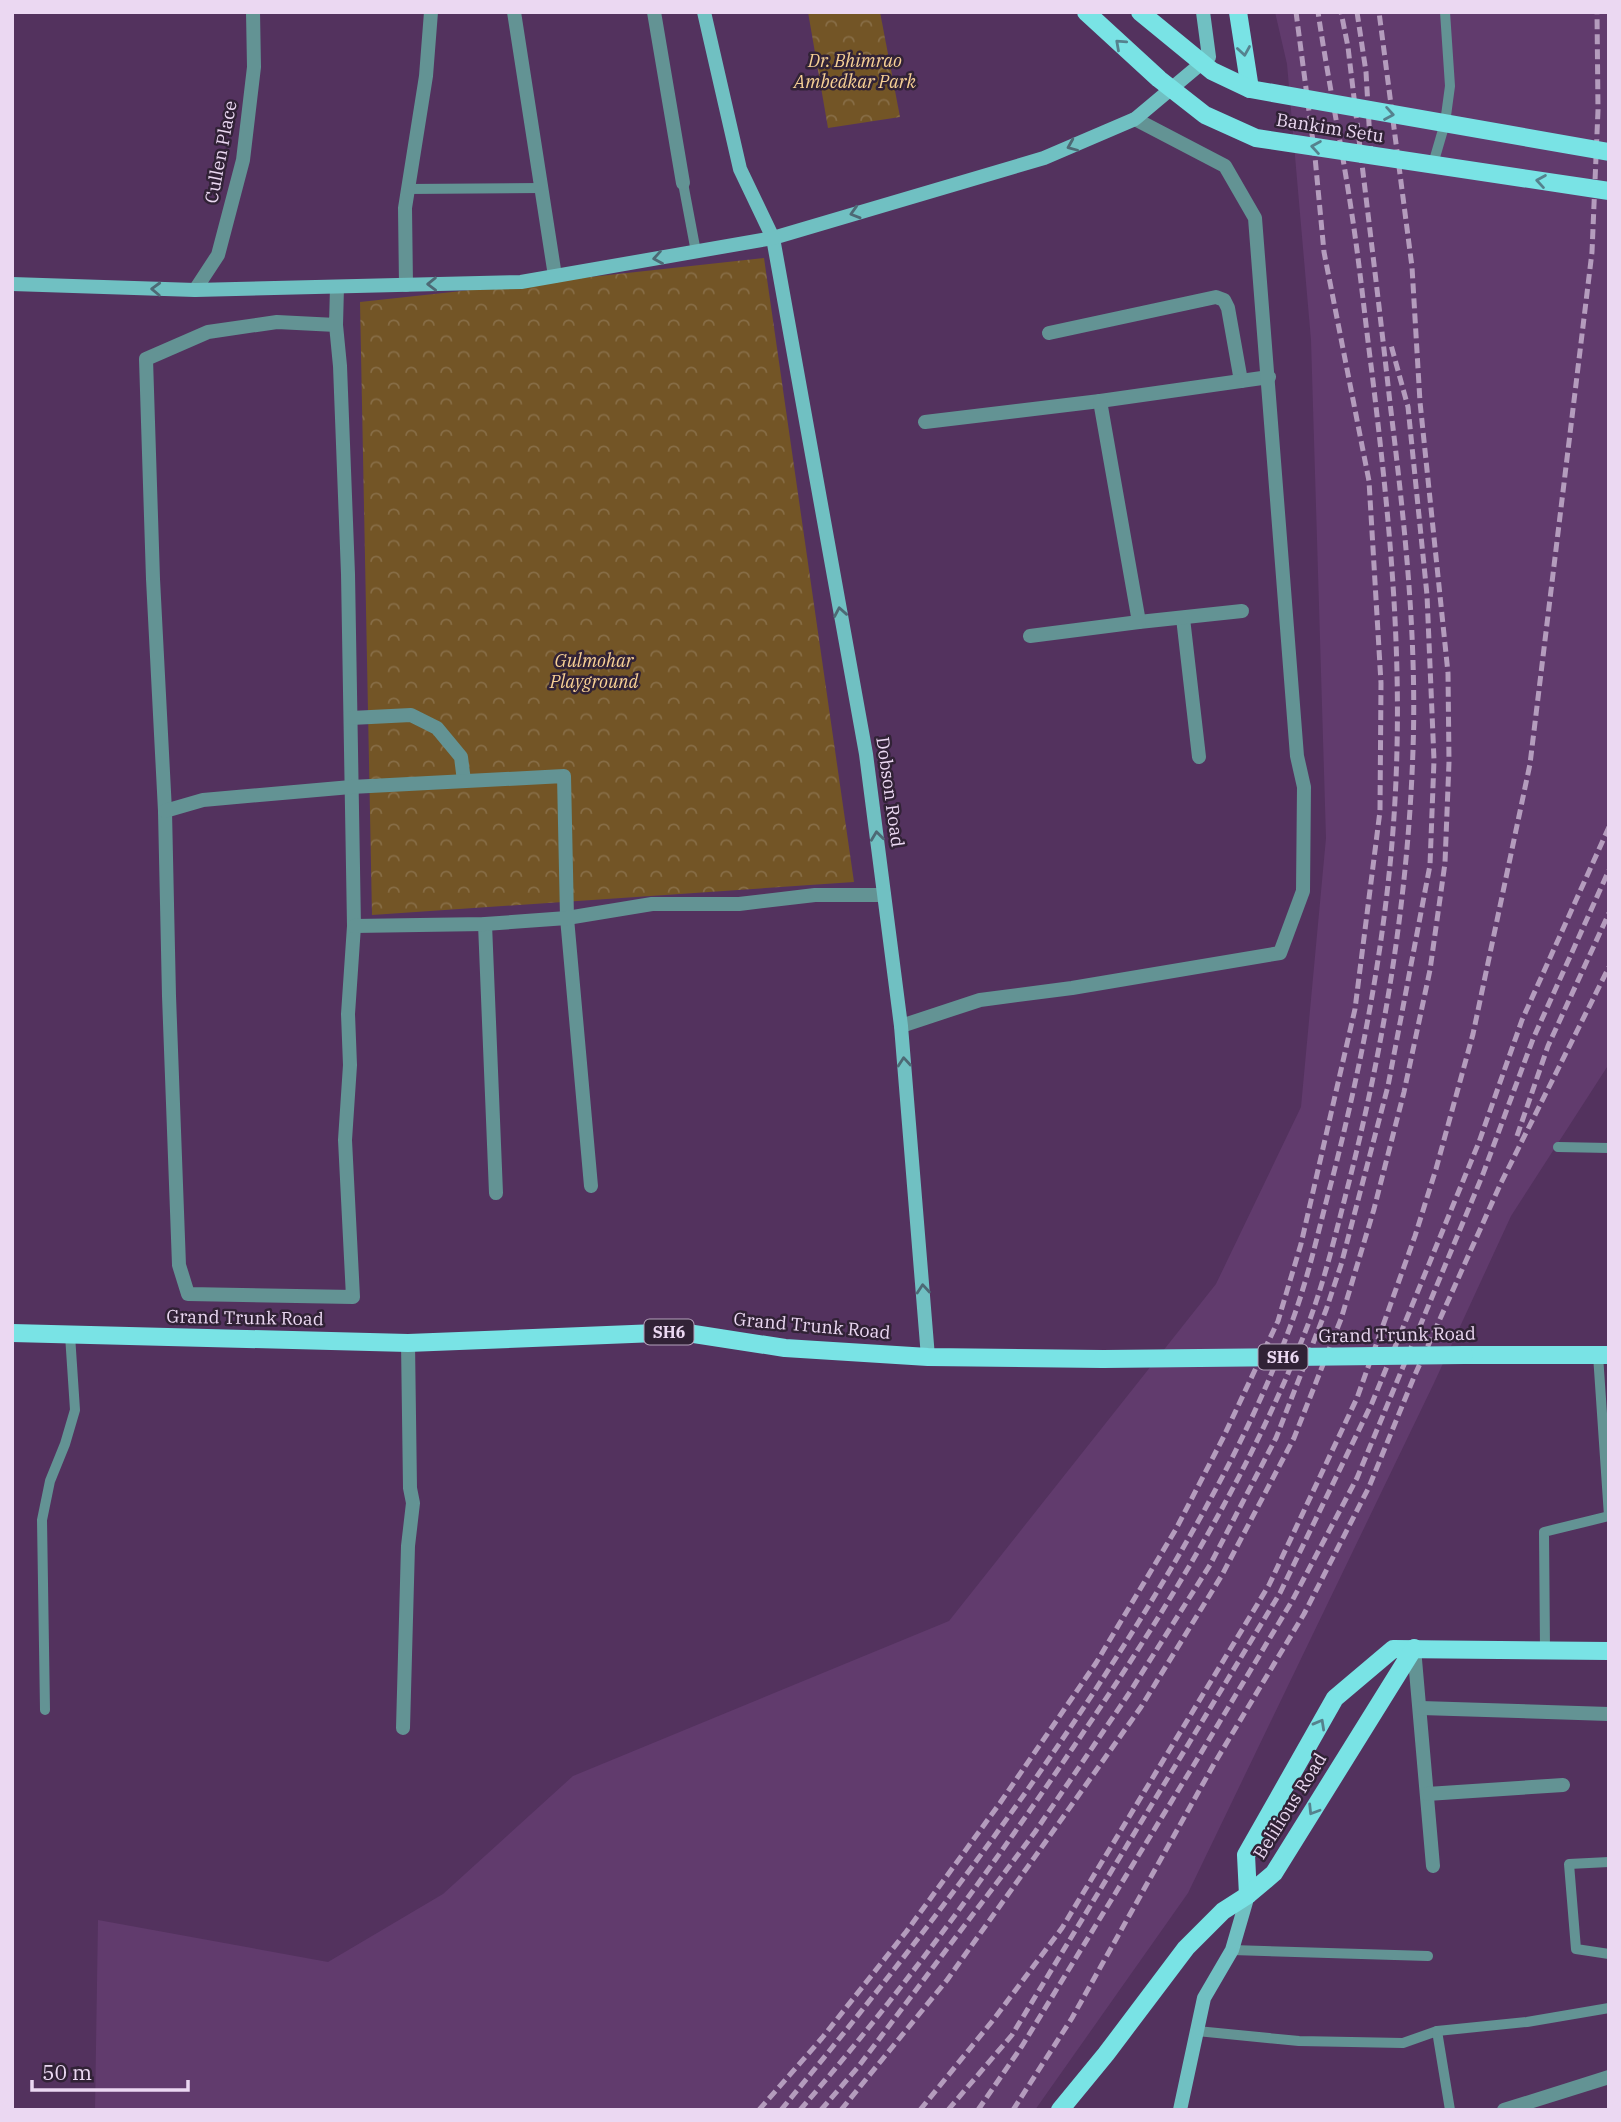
<svg xmlns="http://www.w3.org/2000/svg" width="1621" height="2122" viewBox="0 0 1621 2122" font-family="'IBM Plex Serif',serif">
  <style>
    .built { fill: #613b6d }
    .forest { fill: url(#forest-crowns) }
    .lines { fill: none; stroke-linecap: round; stroke-linejoin: round }
    .lane { stroke: #639394; stroke-width: 10 }
    .street { stroke: #639394; stroke-width: 14 }
    .secondary { stroke: #70c0c2; stroke-width: 14 }
    .primary { stroke: #79e3e5; stroke-width: 18 }
    .rail { stroke: #b49cbd; stroke-width: 5; stroke-dasharray: 10 5; stroke-linecap: butt }
    .primary-bridge { stroke: #79e3e5; stroke-width: 18 }
    .oneway { stroke: #55828e }
    .oneway2 { stroke: #4d6975 }
    .labels { text-anchor: middle; stroke-width: 5; stroke-linejoin: round; paint-order: stroke }
    .shield { fill: #312236; stroke: #b3a1ba; stroke-width: 2 }
    .shield-label { font-size: 16px; font-weight: bold; fill: #ebd8f2 }
    .park-label { font-size: 18px; font-style: italic; fill: #f7d095; stroke: #312236 }
    .street-label { font-size: 18px; fill: #ebd8f2; stroke: #312236 }
  </style>
  <defs>
    <pattern id="forest-crowns" width="20" height="18" patternUnits="userSpaceOnUse" patternTransform="scale(1.75)"><rect width="20" height="18" fill="#735526"/><path d="M2 6a3 3 0 1 1 6 0M12 15a3 3 0 1 1 6 0" fill="none" stroke="#876d46"/></pattern>
  </defs>
  <rect width="100%" height="100%" fill="#53325e"/>
  <path class="built" d="M1275 12H1609V1064L1511 1216 1434 1383 1188 1893 1035 2110H95L98 1920 328 1962 443 1894 573 1776 949 1621 1216 1284 1301 1107 1326 838 1311 340 1287 64Z"/>
  <g class="forest">
    <path d="M808 12H880L900 117 828 128Z"/>
    <path d="M764 258 854 882 372 915 360 302Z"/>
  </g>
  <g class="lines">
    <g class="lane">
      <path d="M1433 164 1445 123 1450 86 1445 12"/>
      <path d="M683 183 696 252"/>
      <path d="M408 189 541 188"/>
      <path d="M1558 1147 1609 1148"/>
      <path d="M1598 1355 1609 1516"/>
      <path d="M1545 1650 1544 1532 1609 1516"/>
      <path d="M45 1710 42 1520 50 1481 65 1444 75 1410 70 1335"/>
      <path d="M1609 1862 1569 1864 1576 1949 1609 1954"/>
      <path d="M1232 1950 1428 1956"/>
      <path d="M1197 2031 1299 2041 1403 2043 1437 2031 1527 2022 1609 2008"/>
      <path d="M1437 2031 1450 2110"/>
    </g>
    <g class="street">
      <path d="M514 12 555 276"/>
      <path d="M654 12 683 183"/>
      <path d="M406 285 405 208 426 76 431 12"/>
      <path d="M195 290 218 255 243 160 254 67 253 12"/>
      <path d="M336 325 277 322 208 332 146 359 153 579 165 811 169 996 179 1265 188 1294 353 1297 345 1140 350 1065 348 1014 354 926 348 574 340 366 336 325 337 287"/>
      <path d="M1049 333 1216 297 1224 300 1228 308 1241 381"/>
      <path d="M925 422 1100 401 1269 377"/>
      <path d="M1183 618 1199 757"/>
      <path d="M1139 622 1242 611"/>
      <path d="M1030 636 1139 622 1100 401"/>
      <path d="M351 718 411 715 437 728 461 757 464 781"/>
      <path d="M165 811 203 800 351 787 564 776 567 918 591 1186"/>
      <path d="M485 924 496 1193"/>
      <path d="M354 926 485 924 567 918 652 904H739L815 895H884"/>
      <path d="M901 1026 980 1000 1072 988 1280 953 1303 891 1304 787 1297 756 1255 218 1225 166 1135 119"/>
      <path d="M1414 1648 1433 1866"/>
      <path d="M1421 1708 1609 1714"/>
      <path d="M403 1728 408 1546 413 1503 410 1488 408 1343"/>
      <path d="M1427 1794 1563 1785"/>
      <path d="M1504 2110 1609 2077"/>
    </g>
    <g class="secondary">
      <path d="M704 12 740 169 773 238 866 754 901 1026 928 1357"/>
      <path d="M12 284 195 290 521 282 773 238 1044 158 1135 119 1209 57 1203 12"/>
      <path d="M1180 2110 1204 1998 1232 1950 1248 1895"/>
    </g>
    <g class="primary">
      <path d="M1238 12 1250 89"/>
      <path d="M12 1333 408 1343 681 1332 785 1348 928 1357 1103 1359"/>
      <path d="M1464 1355H1609"/>
      <path d="M1248 1895 1246 1855 1335 1698 1393 1649 1609 1651"/>
      <path d="M1060 2110 1106 2054 1186 1948 1223 1911 1248 1895 1274 1873 1414 1648"/>
    </g>
    <g class="rail">
      <path d="M1357 12 1366 72 1371 158"/>
      <path d="M1517 1136 1548 1046 1609 913"/>
      <path d="M759 2110 822 2038 906 1932 1000 1803 1096 1663 1176 1529 1223 1438 1278 1321 1301 1244 1355 1009 1380 811 1381 683 1369 481 1324 252 1315 157 1296 12"/>
      <path d="M781 2110C910 1954 1031 1795 1138 1623 1198 1526 1254 1426 1293 1319 1310 1272 1320 1223 1333 1176 1369 1035 1394 894 1397 748 1400 623 1387 497 1372 373 1365 320 1360 267 1352 215 1342 147 1328 80 1318 12"/>
      <path d="M800 2110C898 1997 986 1876 1070 1752 1163 1616 1250 1476 1309 1322 1326 1276 1337 1228 1349 1182 1385 1040 1408 897 1413 750 1417 634 1404 518 1390 403 1377 285 1362 166 1348 47L1341 12"/>
      <path d="M821 2110 858 2067 1035 1832 1128 1695 1210 1565 1276 1438 1326 1310 1341 1265 1388 1086 1430 865 1434 760 1427 595 1408 407 1391 345"/>
      <path d="M841 2110 947 1980 1044 1844 1141 1707 1222 1575 1294 1438 1341 1319 1374 1209 1404 1092 1430 970 1445 863 1449 762 1448 673 1420 402 1412 267 1379 12"/>
      <path d="M920 2110 994 2019 1062 1928 1269 1585 1357 1398 1415 1236 1436 1169 1473 1034 1530 764 1592 252 1598 110 1597 12"/>
      <path d="M948 2110 1012 2035 1280 1593 1372 1403 1479 1142 1522 1020 1609 827"/>
      <path d="M978 2110 1022 2046 1198 1758 1292 1601 1357 1478 1483 1174 1533 1039 1609 870"/>
      <path d="M1013 2110 1072 2018 1214 1764 1304 1614 1369 1487 1414 1377 1500 1185 1609 967"/>
    </g>
    <g class="primary-bridge">
      <path d="M1086 12 1159 79 1205 115 1256 138 1609 191"/>
      <path d="M1140 12 1212 71 1250 89 1609 152"/>
      <path d="M1103 1359 1464 1355"/>
    </g>
  </g>
  <defs><path id="oneway-chevron" d="M-2-3.5L2.5 0L-2 3.5" fill="none" stroke-width="1.6" stroke-linecap="round" stroke-linejoin="round" transform="scale(1.75)"/></defs>
  <g class="oneway">
    <use href="#oneway-chevron" transform="translate(1120 44) rotate(-138)"/>
    <use href="#oneway-chevron" transform="translate(1244 51) rotate(81)"/>
    <use href="#oneway-chevron" transform="translate(1389 114) rotate(10)"/>
    <use href="#oneway-chevron" transform="translate(1316 147) rotate(-171)"/>
    <use href="#oneway-chevron" transform="translate(1541 181) rotate(-171)"/>
    <use href="#oneway-chevron" transform="translate(1320 1724) rotate(-61)"/>
    <use href="#oneway-chevron" transform="translate(1313 1810) rotate(122)"/>
  </g>
  <g class="oneway2">
    <use href="#oneway-chevron" transform="translate(1072 146) rotate(157)"/>
    <use href="#oneway-chevron" transform="translate(855 213) rotate(163)"/>
    <use href="#oneway-chevron" transform="translate(658 258) rotate(170)"/>
    <use href="#oneway-chevron" transform="translate(432 284) rotate(179)"/>
    <use href="#oneway-chevron" transform="translate(156 289) rotate(-178)"/>
    <use href="#oneway-chevron" transform="translate(840 612) rotate(-100)"/>
    <use href="#oneway-chevron" transform="translate(877 836) rotate(-97)"/>
    <use href="#oneway-chevron" transform="translate(904 1062) rotate(-95)"/>
    <use href="#oneway-chevron" transform="translate(923 1289) rotate(-95)"/>
  </g>
  <g class="labels">
    <g class="shield">
      <rect x="644.5" y="1319.5" width="49" height="25" rx="5"/>
      <rect x="1258.5" y="1344.5" width="49" height="25" rx="5"/>
    </g>
    <g class="shield-label">
      <text x="669" y="1338">SH6</text>
      <text x="1283" y="1363">SH6</text>
    </g>
    <g class="park-label">
      <text x="855" y="67">Dr. Bhimrao<tspan x="855" dy="21">Ambedkar Park</tspan></text>
      <text x="594" y="667">Gulmohar<tspan x="594" dy="21">Playground</tspan></text>
    </g>
    <g class="street-label">
      <text transform="translate(1330 128) rotate(9)" y="6">Bankim Setu</text>
      <text transform="translate(221 152) rotate(-79)" y="6">Cullen Place</text>
      <text transform="translate(890 792) rotate(82)" y="6">Dobson Road</text>
      <text transform="translate(245 1318) rotate(1)" y="6">Grand Trunk Road</text>
      <text transform="translate(812 1326) rotate(5)" y="6">Grand Trunk Road</text>
      <text transform="translate(1397 1335) rotate(-1)" y="6">Grand Trunk Road</text>
      <text transform="translate(1290 1806) rotate(-58)" y="6">Belilious Road</text>
    </g>
  </g>
  <rect width="1621" height="2122" fill="none" stroke="#ebd8f2" stroke-width="28"/>
  <path d="M32 2080v10h156v-10" fill="none" stroke="#ebd8f2" stroke-width="3.5"/>
  <text x="42" y="2080" font-size="21" fill="#ebd8f2" stroke="#312236" stroke-width="5" paint-order="stroke">50 m</text>
</svg>
